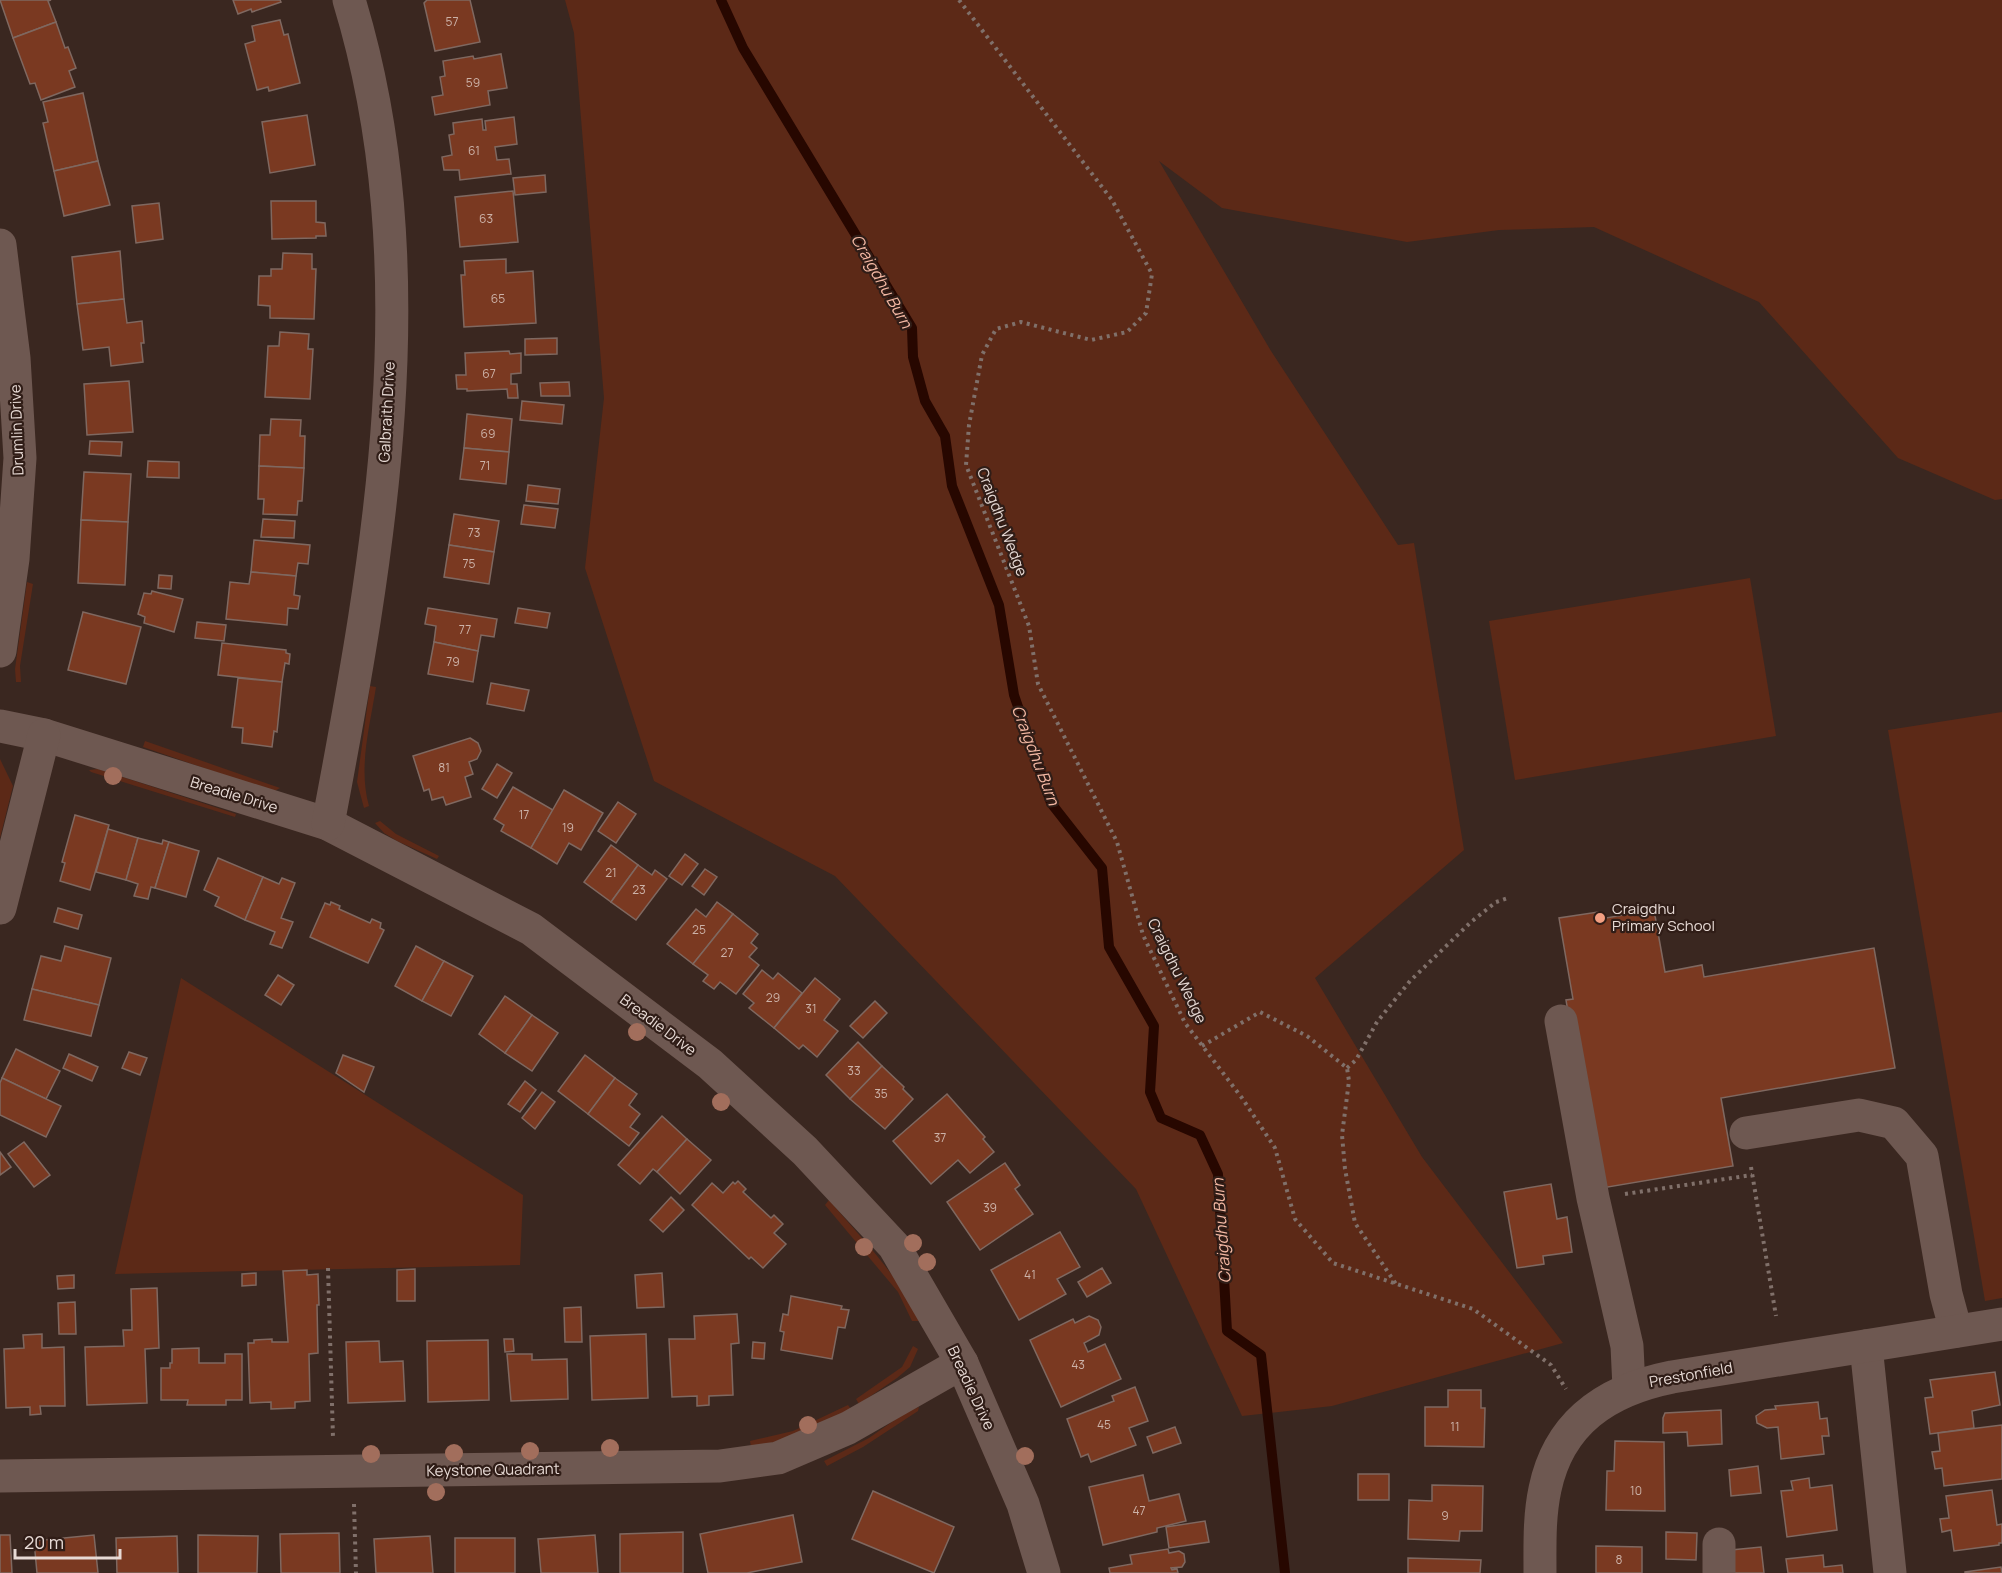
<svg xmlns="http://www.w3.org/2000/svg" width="2002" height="1573" viewBox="0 0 2002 1573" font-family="Manrope,sans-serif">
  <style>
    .green { fill: #5c2917 }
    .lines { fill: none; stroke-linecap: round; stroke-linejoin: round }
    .stream { stroke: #270700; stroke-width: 10 }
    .building { fill: #7a3921; stroke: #7f6860; stroke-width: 1.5 }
    .path { stroke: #80706a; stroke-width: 4; stroke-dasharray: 3 4.5; stroke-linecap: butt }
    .minor { stroke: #6e5851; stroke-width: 33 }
    .tree { fill: #a26e5c }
    .poi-dot { fill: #f39f82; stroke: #301d17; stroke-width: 2 }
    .labels { text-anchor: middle; stroke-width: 4.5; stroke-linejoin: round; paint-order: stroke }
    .number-label { font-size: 12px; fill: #ccb2a8 }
    .street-label { font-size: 15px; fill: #e7dad5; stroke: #301d17 }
    .poi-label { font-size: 15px; fill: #e7dad5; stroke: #301d17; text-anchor: start }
    .water-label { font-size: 16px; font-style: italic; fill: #f5b9a4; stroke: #301d17 }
  </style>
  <rect width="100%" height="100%" fill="#3a2720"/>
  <g class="green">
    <path d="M565 0H2002V499L1995 500 1898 458 1759 302 1594 227 1499 230 1407 242 1222 208 1159 161 1271 351 1398 545 1414 543 1464 850 1315 978 1422 1157 1563 1343 1332 1406 1242 1416 1136 1189 835 876 654 781 585 568 604 398 574 33Z"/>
    <path d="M1750 578 1776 736 1515 780 1489 621Z"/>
    <path d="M27 582 33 584 20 666 21 682H16L15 669Z"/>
    <path d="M370 686 376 687C370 726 358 767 369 806L364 808 357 782Z"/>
    <path d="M2002 712V1298L1985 1301 1888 730Z"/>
    <path d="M145 741 280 788 273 792 143 747Z"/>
    <path d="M0 759 13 786 0 838Z"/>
    <path d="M98 769 236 814 235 817 91 772 89 770Z"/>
    <path d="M380 821 396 834 439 856 437 859 397 841 384 833 375 823Z"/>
    <path d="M181 978 523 1195 520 1265 115 1274Z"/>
    <path d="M829 1200C861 1238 899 1275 919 1321H912L898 1292 825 1205Z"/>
    <path d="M913 1346 918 1349 910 1367 897 1378 859 1404 856 1399 902 1367Z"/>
    <path d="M848 1405 851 1409 789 1439 751 1447 750 1441 793 1431Z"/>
    <path d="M919 1407 918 1411 863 1447 827 1466 824 1461 869 1438 906 1412Z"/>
  </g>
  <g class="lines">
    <path class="stream" d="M721 0 743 48 912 328 913 357 925 401 945 436 952 486 999 605 1014 695 1051 803 1102 868 1109 947 1154 1026 1150 1092 1161 1118 1200 1135 1218 1174 1227 1331 1261 1355 1285 1573"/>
  </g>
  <g class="building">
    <path d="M0 0H51L48 1 56 22 13 38Z"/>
    <path d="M233 0H280L281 2 252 12 251 9 238 14Z"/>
    <path d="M427 0H470L480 42 435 51 424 3Z"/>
    <path d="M280 20 284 35 288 34 300 83 269 91 268 87 257 90 245 44 255 41 252 26Z"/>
    <path d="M56 22 65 48 68 47 76 68 69 71 75 87 41 100 35 83 30 84 13 38Z"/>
    <path d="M501 54 507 88 488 91 490 105 435 115 432 97 443 95 440 77 445 76 443 61 473 56 474 59Z"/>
    <path d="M83 93 98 161 54 171 43 123 48 122 43 102Z"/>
    <path d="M307 115 315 165 270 173 262 122Z"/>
    <path d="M514 117 517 144 495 147 497 160 509 159 511 174 460 180 459 170H444L442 157 452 155 449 135 454 134 453 123 482 119 483 130H486L485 121Z"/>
    <path d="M98 161 110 205 64 216 54 171Z"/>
    <path d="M545 175 546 192 515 195 513 178Z"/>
    <path d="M513 191 518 242 460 247 455 197Z"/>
    <path d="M271 201H316V222L325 223 326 236H316V238L272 239Z"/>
    <path d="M159 203 163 239 136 243 132 206Z"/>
    <path d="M120 251 124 299 77 304 72 257Z"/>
    <path d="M283 253 312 254V269H316L314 319 270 318V306L258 305 259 276H271V269H282Z"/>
    <path d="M506 259V273L533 271 536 323 464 327 461 275H465L464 261Z"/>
    <path d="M124 299 127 323 142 321 144 343H141L143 362 111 366 109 347 83 350 77 304Z"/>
    <path d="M280 332 309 334 308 349H313L310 399 265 397 268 346H279Z"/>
    <path d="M557 338V354L525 355V339Z"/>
    <path d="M509 351 510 354 521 353V373L511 374V384H517L518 398H508L507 389 467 391V389H457L456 375H466L465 353Z"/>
    <path d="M129 381 133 432 87 435 84 384Z"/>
    <path d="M569 382 570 396H541L540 383Z"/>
    <path d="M522 401 564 405 562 424 520 420Z"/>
    <path d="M467 414 512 419 509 452 464 448Z"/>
    <path d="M271 419 301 420 300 436H305L304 468 259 466 260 435H270Z"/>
    <path d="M90 441 122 442 121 456 89 454Z"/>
    <path d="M464 448 509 452 506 484 460 479Z"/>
    <path d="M148 461 179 462V478L147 477Z"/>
    <path d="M259 466 304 468 302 501H298L297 515 263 514 264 499H258Z"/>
    <path d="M84 472 131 474 128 522 81 520Z"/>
    <path d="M528 485 560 489 558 504 526 501Z"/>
    <path d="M524 505 558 509 555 528 521 524Z"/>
    <path d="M454 514 499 521 494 552 449 545Z"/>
    <path d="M263 519 295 521 294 538 261 537Z"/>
    <path d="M81 520 128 522 125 585 78 583Z"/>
    <path d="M254 540 310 545 308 564 298 563 296 576 251 572Z"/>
    <path d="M449 545 494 552 489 584 444 577Z"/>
    <path d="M251 572 296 576 294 595 300 596 298 609 288 608 287 625 226 619 230 582 249 584Z"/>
    <path d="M159 575 172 576 171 589 158 588Z"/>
    <path d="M152 591 183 599 174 632 144 623 145 617 138 614 144 593 151 594Z"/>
    <path d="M428 608 497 619 494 637 481 635 478 651 434 642 436 626 425 624Z"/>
    <path d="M518 608 550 613 547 628 515 623Z"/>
    <path d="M83 612 141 627 126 684 68 670Z"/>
    <path d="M197 622 226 625 224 641 195 638Z"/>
    <path d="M434 642 478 651 473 682 428 674Z"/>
    <path d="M222 643 286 650V653L290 654 289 664 285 663 282 682 218 675Z"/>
    <path d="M238 678 282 682 277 732 274 731 272 747 242 743 243 728 232 727Z"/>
    <path d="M491 683 529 690 524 711 487 704Z"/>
    <path d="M470 738 478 743 481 751 477 759 469 762 473 774 465 777 471 797 446 805 443 797 432 800 429 789 424 791 413 756Z"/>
    <path d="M497 764 512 773 497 798 482 789Z"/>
    <path d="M513 787 553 810 531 848 501 831 504 825 494 819Z"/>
    <path d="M564 790 603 813 581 850 569 843 557 864 531 848Z"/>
    <path d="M618 802 636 814 616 843 598 831Z"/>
    <path d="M75 815 109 825 90 890 60 881 65 863 62 862Z"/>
    <path d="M108 829 138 838 126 880 96 872Z"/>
    <path d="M138 838 162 844 163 840 169 842 155 888 151 887 148 899 134 896 138 884 126 880Z"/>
    <path d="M169 842 199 851 186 897 155 888Z"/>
    <path d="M611 845 638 865 611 902 584 882Z"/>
    <path d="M685 854 698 864 682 885 669 876Z"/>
    <path d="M218 858 263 877 245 920 215 906 219 897 204 890Z"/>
    <path d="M638 865 652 875 655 870 667 879 636 920 611 902Z"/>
    <path d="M705 869 717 877 704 895 692 886Z"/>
    <path d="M263 877 279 884 282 878 295 883 281 918 293 922 282 948 270 944 275 932 245 920Z"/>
    <path d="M331 902 340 906 339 909 370 923 372 919 381 923 380 928 384 930 368 963 310 937 325 903 330 905Z"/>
    <path d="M717 902 733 914 693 964 667 944 696 909 706 917Z"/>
    <path d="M58 908 82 915 78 929 54 922Z"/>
    <path d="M1654 910 1665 972 1702 965 1704 977 1874 948 1895 1068 1721 1098 1733 1166 1602 1188 1585 1113 1566 1000 1573 999 1559 918 1598 912 1600 919Z"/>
    <path d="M733 914 758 934 751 943 757 948 749 957 759 965 736 994 720 982 714 989 703 981 708 975 693 964Z"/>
    <path d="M65 946 111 958 99 1005 32 989 41 956 61 961Z"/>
    <path d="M416 946 444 961 422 1001 395 986Z"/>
    <path d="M444 961 473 976 451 1016 422 1001Z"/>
    <path d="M762 970 773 979 778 973 802 993 774 1028 749 1008 754 1003 743 994Z"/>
    <path d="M278 975 294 985 281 1005 265 995Z"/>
    <path d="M815 978 840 999 824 1020 838 1031 817 1057 803 1045 799 1049 774 1028Z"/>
    <path d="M32 989 99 1005 91 1036 24 1020Z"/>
    <path d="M505 996 532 1015 505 1053 479 1034Z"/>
    <path d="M875 1001 887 1013 863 1038 850 1026Z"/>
    <path d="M532 1015 558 1033 532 1071 505 1053Z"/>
    <path d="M858 1042 882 1066 850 1099 826 1075Z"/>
    <path d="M16 1049 60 1071 46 1099 2 1078Z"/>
    <path d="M129 1052 147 1058 140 1075 122 1068Z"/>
    <path d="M69 1054 98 1067 92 1081 63 1068Z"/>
    <path d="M343 1055 374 1067 364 1092 336 1073Z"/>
    <path d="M585 1055 615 1078 588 1114 558 1091Z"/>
    <path d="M882 1066 904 1087 903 1089 913 1099 885 1129 850 1099Z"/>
    <path d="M2 1078 61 1106 46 1137 0 1115V1083Z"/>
    <path d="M615 1078 637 1094 629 1105 640 1114 630 1127 639 1133 629 1146 588 1114Z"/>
    <path d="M525 1081 536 1090 520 1112 508 1104Z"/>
    <path d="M542 1092 555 1102 535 1129 522 1118Z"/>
    <path d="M947 1094 985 1137 983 1139 994 1152 970 1173 958 1160 931 1184 893 1141Z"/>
    <path d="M662 1116 687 1139 657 1172 653 1169 640 1184 618 1165Z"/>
    <path d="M687 1139 711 1160 680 1194 657 1172Z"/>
    <path d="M24 1142 50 1175 34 1187 8 1154Z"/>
    <path d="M0 1152 11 1167 0 1175Z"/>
    <path d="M1005 1163 1020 1185 1015 1189 1033 1214 980 1250 947 1202Z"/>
    <path d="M738 1181 746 1189 743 1192 771 1218 774 1215 783 1224 774 1233 786 1244 763 1268 751 1257 749 1259 692 1205 712 1183 723 1193 733 1182 735 1184Z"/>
    <path d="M1551 1184 1557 1219 1567 1217 1572 1252 1543 1256 1544 1264 1517 1268 1504 1192Z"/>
    <path d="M671 1197 684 1210 663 1232 650 1220Z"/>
    <path d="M1060 1232 1080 1267 1057 1279 1066 1294 1019 1320 991 1270Z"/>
    <path d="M1102 1268 1111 1283 1087 1297 1078 1282Z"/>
    <path d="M415 1269V1301H397V1270Z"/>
    <path d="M307 1270V1275L318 1274 319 1305H317L318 1353 309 1354 310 1401 295 1402V1408L271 1409V1402L250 1403 248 1343H254V1340L272 1339V1342H288L283 1271Z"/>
    <path d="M256 1273V1285L242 1286V1274Z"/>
    <path d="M662 1273 664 1307 637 1308 635 1275Z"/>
    <path d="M74 1275V1288L58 1289 57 1276Z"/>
    <path d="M157 1288 159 1348 145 1349 147 1403 87 1405 85 1347 124 1346 123 1330H132L131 1289Z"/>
    <path d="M791 1296 842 1306 841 1309 849 1310 845 1328 838 1327 832 1359 781 1350 784 1332 780 1331 783 1314 788 1315Z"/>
    <path d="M75 1302 76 1334H59L58 1303Z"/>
    <path d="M581 1307 582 1342H565L564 1308Z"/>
    <path d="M737 1314 739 1343 731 1344 733 1395 709 1396V1405L697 1406V1396L672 1397 669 1339H695L694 1316Z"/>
    <path d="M1089 1316 1098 1320 1101 1327 1099 1335 1084 1343 1088 1352 1105 1344 1121 1379 1061 1407 1030 1340 1073 1319 1075 1323Z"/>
    <path d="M42 1334V1348L64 1347 65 1406H40L41 1414 30 1415V1407L6 1408 4 1349 24 1348 23 1335Z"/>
    <path d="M646 1334 648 1398 592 1400 590 1336Z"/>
    <path d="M504 1339H513L514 1351 505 1352Z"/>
    <path d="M488 1340 489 1400 428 1402 427 1341Z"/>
    <path d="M379 1341 380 1362 403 1361 405 1401 348 1403 346 1342Z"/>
    <path d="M753 1342 765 1343 764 1359 752 1358Z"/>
    <path d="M199 1348V1363H225V1354H242V1400H226V1405H187L188 1400H161V1368H170V1363H172V1349Z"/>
    <path d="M507 1354H532V1360L567 1359 568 1399 511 1401Z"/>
    <path d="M1995 1372 2000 1405 1972 1411 1974 1428 1930 1434 1925 1398 1933 1397 1930 1380Z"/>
    <path d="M1135 1387 1148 1421 1129 1428 1136 1445 1091 1462 1088 1454 1081 1457 1067 1419 1114 1401 1112 1396Z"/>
    <path d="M1448 1390H1481V1408H1485L1484 1447 1425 1446V1407H1448Z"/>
    <path d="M1818 1402 1820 1419 1827 1418 1829 1436H1822L1824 1454 1781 1459 1778 1427 1767 1428 1757 1423 1756 1416 1765 1410 1776 1409 1775 1406Z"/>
    <path d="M1721 1410 1722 1444 1688 1446 1687 1432 1663 1433V1418L1665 1413Z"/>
    <path d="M2002 1425V1479L1944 1486 1942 1468 1935 1469 1932 1452 1940 1451 1938 1433Z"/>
    <path d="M1175 1427 1181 1443 1153 1453 1147 1437Z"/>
    <path d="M1615 1441 1664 1442 1665 1511 1606 1510 1607 1471H1614Z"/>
    <path d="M1758 1466 1761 1493 1731 1496 1729 1470Z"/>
    <rect x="1358" y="1474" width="31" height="26"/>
    <path d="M1143 1475 1149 1501 1179 1494 1186 1521 1157 1528V1532L1103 1545 1089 1487Z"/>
    <path d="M1809 1478 1810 1488 1832 1485 1837 1530 1787 1537 1781 1491 1793 1490 1791 1481Z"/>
    <path d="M1432 1485 1483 1486 1482 1531H1460L1459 1541 1408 1539 1409 1500 1432 1501Z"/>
    <path d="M1992 1490 1997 1525 2002 1524V1543H1999V1545L1954 1551 1951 1530 1942 1532 1940 1519 1949 1518 1946 1496Z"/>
    <path d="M873 1491 954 1527 934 1573 852 1539Z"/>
    <path d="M793 1515 802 1562 747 1573H708L700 1534Z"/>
    <path d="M1205 1521 1209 1542 1169 1548 1166 1527Z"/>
    <path d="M683 1532V1573H620V1534Z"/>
    <path d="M1666 1532 1697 1533 1696 1560 1666 1559Z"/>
    <path d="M339 1533 340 1573H281L280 1534Z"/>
    <path d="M0 1535H10L12 1573H0Z"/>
    <path d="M94 1535 98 1573H37L34 1541Z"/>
    <path d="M198 1535 258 1536 257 1573H198Z"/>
    <path d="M595 1535 598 1573H541L538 1539Z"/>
    <path d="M177 1536 178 1573H117L116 1538Z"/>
    <path d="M430 1536 433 1573H376L374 1539Z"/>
    <rect x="455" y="1538" width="60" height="35"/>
    <path d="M1596 1546 1642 1547V1573H1596Z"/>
    <path d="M1761 1547 1764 1573H1734L1731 1550Z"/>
    <path d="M1168 1549 1169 1553 1179 1551 1184 1554 1185 1562 1182 1567 1171 1568 1172 1570 1177 1569 1178 1573H1110L1109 1568 1132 1564 1130 1555Z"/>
    <path d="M1823 1555 1824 1567 1842 1565 1843 1573H1788L1786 1559Z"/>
    <path d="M1408 1558 1481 1560 1480 1573H1408Z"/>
    <path d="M2001 1567 2002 1573H1965V1572Z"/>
  </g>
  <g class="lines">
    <g class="path">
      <path d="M959 0 1112 200 1152 274 1146 313 1127 332 1091 340 1021 322 996 329 982 355 969 425 966 465 1029 626 1038 684 1117 842 1143 935 1185 1023 1242 1098 1275 1148 1295 1219 1333 1263 1473 1309 1551 1365 1566 1389"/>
      <path d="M1202 1046 1260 1012 1307 1036 1347 1068 1349 1081 1342 1135 1345 1169 1355 1223 1396 1284"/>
      <path d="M1347 1068 1356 1060 1377 1022 1410 981 1471 922 1496 902 1508 898"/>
      <path d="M1751 1167 1776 1316"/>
      <path d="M1625 1194 1752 1175"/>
      <path d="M328 1268 333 1438"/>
      <path d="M354 1504 356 1573"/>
    </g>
    <g class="minor">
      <path d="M0 245 14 358 20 458 13 559 0 651"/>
      <path d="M0 726 44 735 328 824 531 929 710 1064 805 1151 894 1246 962 1363 1023 1504 1044 1573"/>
      <path d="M328 824C379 555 431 269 349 0"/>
      <path d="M0 908 44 735"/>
      <path d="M1561 1021 1593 1198 1627 1346 1629 1388"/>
      <path d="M1746 1133 1859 1115 1894 1123 1922 1156 1946 1294 1956 1331"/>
      <path d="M1866 1346 1890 1573"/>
      <path d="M0 1476 720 1466 778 1458 848 1428 962 1363"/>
      <path d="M1719 1544V1573"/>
      <path d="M1540 1573C1540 1545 1539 1517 1545 1489 1559 1422 1607 1390 1672 1377L2002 1324"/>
    </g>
  </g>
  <g class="tree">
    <circle cx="113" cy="776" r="9"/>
    <circle cx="637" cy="1032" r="9"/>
    <circle cx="721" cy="1102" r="9"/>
    <circle cx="913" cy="1243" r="9"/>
    <circle cx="864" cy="1247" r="9"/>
    <circle cx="927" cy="1262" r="9"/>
    <circle cx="808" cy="1425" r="9"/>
    <circle cx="610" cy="1448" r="9"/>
    <circle cx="530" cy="1451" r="9"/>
    <circle cx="454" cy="1453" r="9"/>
    <circle cx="371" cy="1454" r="9"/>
    <circle cx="1025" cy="1456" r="9"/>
    <circle cx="436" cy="1492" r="9"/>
  </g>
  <circle class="poi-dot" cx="1600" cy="918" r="6"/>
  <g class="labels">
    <g class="number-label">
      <text x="452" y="26">57</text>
      <text x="473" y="87">59</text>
      <text x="474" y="155">61</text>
      <text x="486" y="223">63</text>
      <text x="498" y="303">65</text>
      <text x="489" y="378">67</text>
      <text x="488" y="438">69</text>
      <text x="485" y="470">71</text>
      <text x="474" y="537">73</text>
      <text x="469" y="568">75</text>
      <text x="465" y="634">77</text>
      <text x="453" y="666">79</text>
      <text x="444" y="772">81</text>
      <text x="524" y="819">17</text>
      <text x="568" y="832">19</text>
      <text x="611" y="877">21</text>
      <text x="639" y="894">23</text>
      <text x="699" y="934">25</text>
      <text x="727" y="957">27</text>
      <text x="773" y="1002">29</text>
      <text x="811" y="1013">31</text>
      <text x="854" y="1075">33</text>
      <text x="881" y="1098">35</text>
      <text x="940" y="1142">37</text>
      <text x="990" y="1212">39</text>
      <text x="1030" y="1279">41</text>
      <text x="1078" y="1369">43</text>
      <text x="1104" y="1429">45</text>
      <text x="1455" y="1431">11</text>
      <text x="1636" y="1495">10</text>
      <text x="1139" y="1515">47</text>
      <text x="1445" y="1520">9</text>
      <text x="1619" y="1564">8</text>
    </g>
    <g class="street-label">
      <text transform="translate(387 412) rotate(-87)" y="5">Galbraith Drive</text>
      <text transform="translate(17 430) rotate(-92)" y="5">Drumlin Drive</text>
      <text transform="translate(1002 522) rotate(69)" y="5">Craigdhu Wedge</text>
      <text transform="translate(234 795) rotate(17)" y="5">Breadie Drive</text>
      <text transform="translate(1177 971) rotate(64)" y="5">Craigdhu Wedge</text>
      <text transform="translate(658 1025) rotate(37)" y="5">Breadie Drive</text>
      <text transform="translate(1691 1375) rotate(-10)" y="5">Prestonfield</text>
      <text transform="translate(971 1388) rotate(65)" y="5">Breadie Drive</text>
      <text transform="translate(493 1470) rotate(-1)" y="5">Keystone Quadrant</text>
    </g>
    <g class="poi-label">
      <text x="1612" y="914">Craigdhu<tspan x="1612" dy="17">Primary School</tspan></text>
    </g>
    <g class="water-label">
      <text transform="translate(882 281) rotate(60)" y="6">Craigdhu Burn</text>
      <text transform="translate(1036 755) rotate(69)" y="6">Craigdhu Burn</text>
      <text transform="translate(1221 1231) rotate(-94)" y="6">Craigdhu Burn</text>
    </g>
  </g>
  <path d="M15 1549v9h105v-9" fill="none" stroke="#e7dad5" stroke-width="3"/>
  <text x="24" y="1549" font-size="18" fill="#e7dad5" stroke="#301d17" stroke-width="4.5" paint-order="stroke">20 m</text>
</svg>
